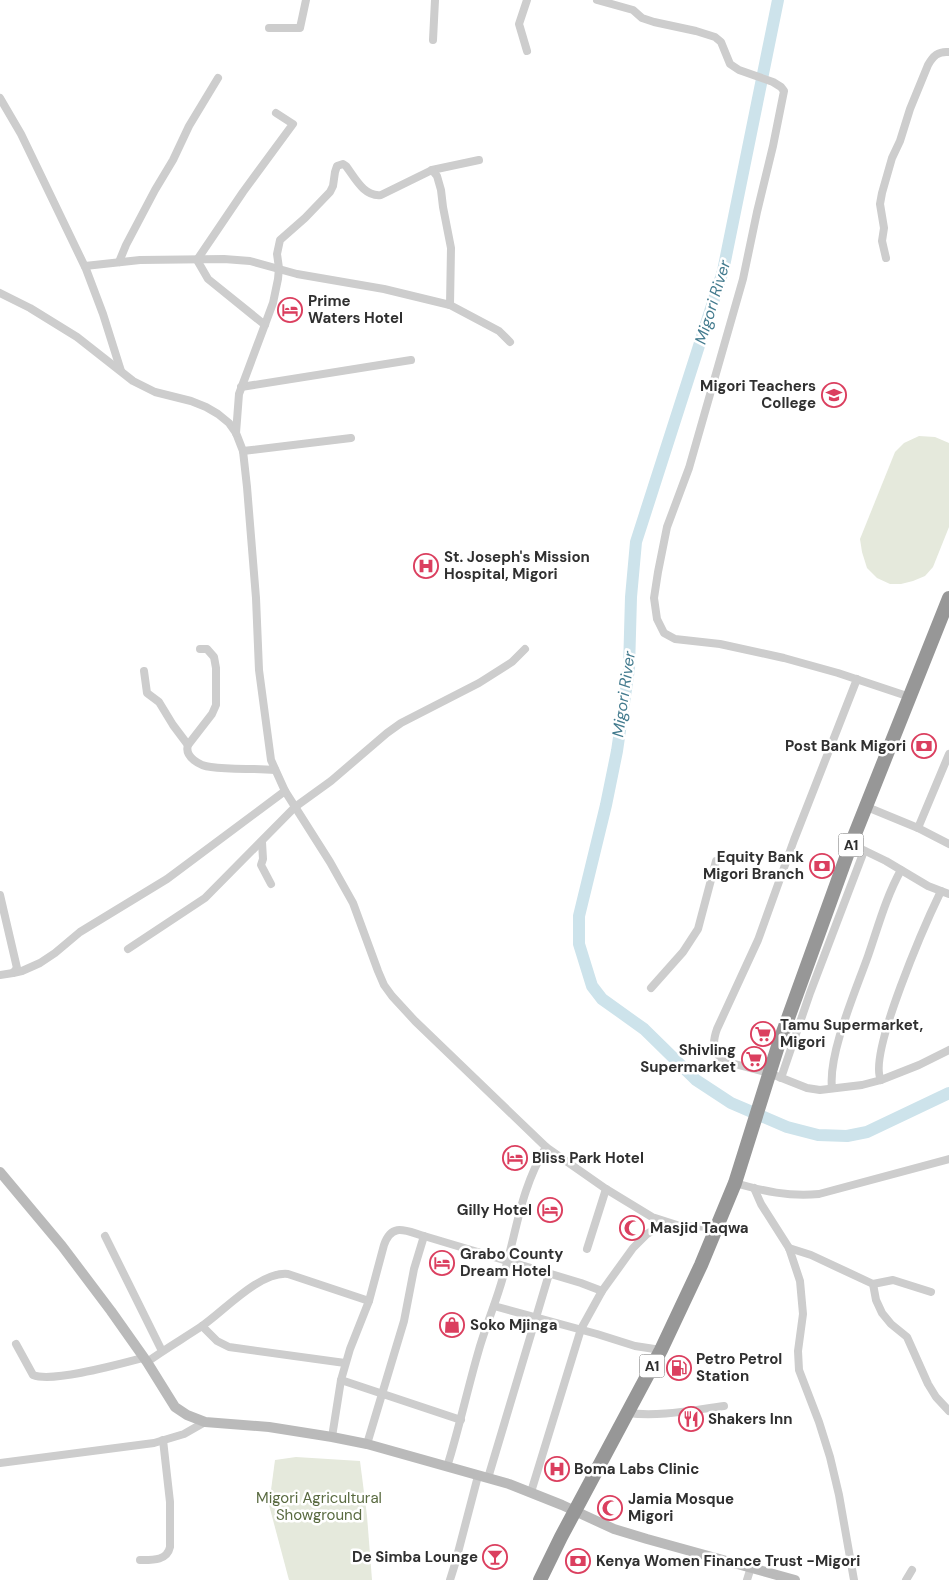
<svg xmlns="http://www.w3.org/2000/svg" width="949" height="1580" viewBox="0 0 949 1580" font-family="'DM Sans',sans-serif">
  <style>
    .green { fill: #e5e9dc }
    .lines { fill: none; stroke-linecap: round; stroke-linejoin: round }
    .river { stroke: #cde3eb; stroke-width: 12 }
    .street { stroke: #cdcdcd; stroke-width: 8 }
    .secondary { stroke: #bababa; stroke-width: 10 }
    .highway { stroke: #979797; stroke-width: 14 }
    .labels { text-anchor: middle; stroke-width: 5; stroke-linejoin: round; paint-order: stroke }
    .shield { fill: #fff; stroke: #6e6e6e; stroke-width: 1 }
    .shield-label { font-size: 14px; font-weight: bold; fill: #303030 }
    .poi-label { font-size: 15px; font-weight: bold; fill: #303030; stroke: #fff; text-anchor: start }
    .park-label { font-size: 15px; fill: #596a40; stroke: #fff }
    .water-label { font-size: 16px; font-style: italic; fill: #437b8e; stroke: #fff }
  </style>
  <rect width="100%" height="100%" fill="#fff"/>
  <g class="green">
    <path d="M919 436 935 437 949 443V527L933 567 925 576 913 581 901 584H890L877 578 867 568 862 552 860 539 895 452 904 443Z"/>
    <path d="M296 1457 360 1461 367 1516 372 1580H289L269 1505 275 1460Z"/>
  </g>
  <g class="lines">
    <path class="river" d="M778 0 723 271 636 542 631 597 629 669 617 751 606 805 579 916V944L592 986 602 999 644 1029 696 1080 731 1103 787 1127 818 1135 847 1136 867 1132 949 1093"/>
    <g class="street">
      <path d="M527 0 519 24 527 51"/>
      <path d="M597 0 633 10 642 18 654 22 696 31 715 37 721 42 730 64 739 70 773 82 781 87 784 91 773 146 757 212 743 279 689 468 667 527 658 572 654 598 657 619 664 633 675 639 720 644 784 658 838 673 910 697"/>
      <path d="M269 28H300L306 0"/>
      <path d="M433 40 435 0"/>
      <path d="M0 98 21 134 86 269 103 314 121 371"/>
      <path d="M432 170 479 160"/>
      <path d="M886 258 882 241 884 228 880 204 882 193 892 158 900 141 910 109 928 65C933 56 938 51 949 52"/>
      <path d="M119 262 126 245 155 190 173 160 189 126 218 78"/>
      <path d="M85 266 140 260 224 259 250 261 297 274 384 289 450 305 499 331 510 342"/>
      <path d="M0 293 30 308 77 337 133 381 155 392 191 401 206 407 218 414 229 423 236 433 243 451 247 487 256 598 259 670 271 760 285 791 330 862 353 903 378 971 384 985 392 996 415 1021 546 1147 606 1189 652 1217 680 1226 717 1227"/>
      <path d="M265 325 208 279 197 260 243 192 293 124 276 113"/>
      <path d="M241 387 411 360"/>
      <path d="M236 433 239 394 273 303 278 279 279 268 277 254 280 240 305 218 330 192 333 186 335 172 337 166 343 164 346 166C355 178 364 197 381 195L432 170 437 176 441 190 443 207 451 248 450 305"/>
      <path d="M243 451 351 438"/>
      <path d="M200 649H207L214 657 216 668V705L212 714 188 745C184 757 200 766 211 767 231 770 254 768 275 770"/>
      <path d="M144 671 147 693 159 702 173 725 188 745"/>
      <path d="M857 679 794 840 758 940 717 1029C712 1043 712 1054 727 1062L769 1073 807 1088 820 1090 862 1085 881 1080 919 1065 949 1050"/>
      <path d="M867 807 918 828 949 844"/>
      <path d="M918 828 949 754"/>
      <path d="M262 842 263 859 261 865 271 884"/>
      <path d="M851 844 886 861 928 886 941 891"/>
      <path d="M0 895 17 968 13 973 0 975"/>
      <path d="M128 949 205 898 295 807 331 781 387 733 401 723 479 683 512 662 525 649"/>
      <path d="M13 973 22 971 40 963 55 953 80 932 167 879 285 791"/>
      <path d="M651 988 683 952 698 929 716 861"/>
      <path d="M781 1078 810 993 864 851"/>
      <path d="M881 1080C867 1055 927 920 941 891L949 894"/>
      <path d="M832 1088C828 1054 856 990 868 956 878 927 886 897 901 870"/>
      <path d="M735 1183C763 1191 789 1197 819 1194L949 1159"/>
      <path d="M754 1188 761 1204 789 1248 800 1281 803 1314 798 1351 799 1370 819 1422 830 1457 839 1495 854 1580"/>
      <path d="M105 1236 162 1351"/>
      <path d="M789 1248 811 1255 873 1284 876 1300 882 1313 891 1324 907 1337 928 1384 936 1397 949 1411"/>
      <path d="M587 1249 606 1189"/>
      <path d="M873 1284 893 1280 931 1292"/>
      <path d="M494 1306 597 1334 635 1346 661 1350"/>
      <path d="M202 1326 217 1341 229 1347 345 1363"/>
      <path d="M16 1344 33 1375C53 1383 120 1364 143 1358"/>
      <path d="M147 1362C165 1349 184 1338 202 1326 224 1311 260 1271 288 1274L369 1301"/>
      <path d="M341 1380 461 1420"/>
      <path d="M628 1413C660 1417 692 1410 724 1406"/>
      <path d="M332 1437 341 1380 350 1349 369 1301 384 1245C392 1222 406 1231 424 1236L581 1283 602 1291"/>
      <path d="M367 1444 404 1321 414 1269 424 1236"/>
      <path d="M0 1463 154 1443 184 1434 205 1422"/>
      <path d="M447 1467C459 1429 467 1391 478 1353 485 1327 496 1303 503 1277 517 1231 520 1190 546 1147"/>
      <path d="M488 1478 549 1274"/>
      <path d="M531 1492 581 1329 602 1291 633 1248 647 1234 655 1229 669 1224"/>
      <path d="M140 1560C152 1560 167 1561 170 1547V1502L163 1440"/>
      <path d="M450 1580 455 1564 478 1476"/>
      <path d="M747 1580 751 1567"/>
      <path d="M906 1580 912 1570"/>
    </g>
    <path class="secondary" d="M0 1172 62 1246 111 1311 147 1362 175 1407 187 1415 205 1422 269 1427 332 1437 367 1444 509 1484 562 1505 614 1529 647 1539 795 1580"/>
    <path class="highway" d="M540 1580 561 1537 661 1350 701 1265 735 1183 778 1046 851 844 949 598"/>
  </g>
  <defs>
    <symbol id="hotel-ring" viewBox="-11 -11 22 22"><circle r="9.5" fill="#fff" stroke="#db3f5f" stroke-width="1.5"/><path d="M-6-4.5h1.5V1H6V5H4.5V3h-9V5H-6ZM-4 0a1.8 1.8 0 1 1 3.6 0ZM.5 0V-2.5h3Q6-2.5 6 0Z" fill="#db3f5f"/></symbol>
    <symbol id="university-ring" viewBox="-11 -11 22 22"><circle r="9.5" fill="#fff" stroke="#db3f5f" stroke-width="1.5"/><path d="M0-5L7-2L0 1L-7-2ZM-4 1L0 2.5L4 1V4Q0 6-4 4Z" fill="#db3f5f"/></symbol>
    <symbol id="hospital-ring" viewBox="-11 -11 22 22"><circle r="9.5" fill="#fff" stroke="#db3f5f" stroke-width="1.5"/><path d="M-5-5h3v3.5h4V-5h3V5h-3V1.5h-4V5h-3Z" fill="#db3f5f"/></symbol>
    <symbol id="bank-ring" viewBox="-11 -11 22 22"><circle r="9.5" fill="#fff" stroke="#db3f5f" stroke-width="1.5"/><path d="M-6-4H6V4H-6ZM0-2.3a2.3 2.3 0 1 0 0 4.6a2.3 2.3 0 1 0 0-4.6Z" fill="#db3f5f"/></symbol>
    <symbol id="supermarket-ring" viewBox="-11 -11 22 22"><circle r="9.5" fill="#fff" stroke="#db3f5f" stroke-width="1.5"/><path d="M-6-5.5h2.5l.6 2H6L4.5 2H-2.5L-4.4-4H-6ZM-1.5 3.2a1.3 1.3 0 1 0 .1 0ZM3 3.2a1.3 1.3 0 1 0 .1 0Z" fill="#db3f5f"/></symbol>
    <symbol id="mosque-ring" viewBox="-11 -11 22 22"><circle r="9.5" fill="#fff" stroke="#db3f5f" stroke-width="1.5"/><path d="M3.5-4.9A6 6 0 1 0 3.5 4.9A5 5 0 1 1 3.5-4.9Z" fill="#db3f5f"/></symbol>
    <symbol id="shop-ring" viewBox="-11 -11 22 22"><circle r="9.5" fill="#fff" stroke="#db3f5f" stroke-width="1.5"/><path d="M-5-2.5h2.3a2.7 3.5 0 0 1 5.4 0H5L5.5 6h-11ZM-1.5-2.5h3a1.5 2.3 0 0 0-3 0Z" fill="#db3f5f"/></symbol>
    <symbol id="fuel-ring" viewBox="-11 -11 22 22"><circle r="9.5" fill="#fff" stroke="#db3f5f" stroke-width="1.5"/><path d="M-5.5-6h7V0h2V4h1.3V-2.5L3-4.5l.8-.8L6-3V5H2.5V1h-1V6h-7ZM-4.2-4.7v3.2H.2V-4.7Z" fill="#db3f5f"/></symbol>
    <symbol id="restaurant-ring" viewBox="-11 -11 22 22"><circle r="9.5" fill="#fff" stroke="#db3f5f" stroke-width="1.5"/><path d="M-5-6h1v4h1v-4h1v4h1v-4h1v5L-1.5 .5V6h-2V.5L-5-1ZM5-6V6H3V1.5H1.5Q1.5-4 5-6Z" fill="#db3f5f"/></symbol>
    <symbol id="bar-ring" viewBox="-11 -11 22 22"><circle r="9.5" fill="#fff" stroke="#db3f5f" stroke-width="1.5"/><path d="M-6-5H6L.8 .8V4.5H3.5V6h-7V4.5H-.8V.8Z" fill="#db3f5f"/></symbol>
  </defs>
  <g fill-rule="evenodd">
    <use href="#hotel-ring" x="276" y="296" width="28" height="28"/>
    <use href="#university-ring" x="820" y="381" width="28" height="28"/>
    <use href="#hospital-ring" x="412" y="552" width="28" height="28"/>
    <use href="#bank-ring" x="910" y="732" width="28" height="28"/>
    <use href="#bank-ring" x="808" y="852" width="28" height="28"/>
    <use href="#supermarket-ring" x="749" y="1020" width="28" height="28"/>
    <use href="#supermarket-ring" x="740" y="1045" width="28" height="28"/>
    <use href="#hotel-ring" x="501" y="1144" width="28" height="28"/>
    <use href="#hotel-ring" x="536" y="1196" width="28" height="28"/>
    <use href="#mosque-ring" x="618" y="1214" width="28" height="28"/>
    <use href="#hotel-ring" x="428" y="1249" width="28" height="28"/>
    <use href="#shop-ring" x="438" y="1311" width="28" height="28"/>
    <use href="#fuel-ring" x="665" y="1354" width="28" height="28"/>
    <use href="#restaurant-ring" x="677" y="1405" width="28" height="28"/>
    <use href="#hospital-ring" x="543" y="1455" width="28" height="28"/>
    <use href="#mosque-ring" x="596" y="1494" width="28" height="28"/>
    <use href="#bar-ring" x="481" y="1543" width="28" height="28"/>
    <use href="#bank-ring" x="564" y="1547" width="28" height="28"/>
  </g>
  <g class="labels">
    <g class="shield">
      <rect x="838.5" y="833.5" width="25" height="23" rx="4"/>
      <rect x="639.5" y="1354.5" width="25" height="23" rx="4"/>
    </g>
    <g class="shield-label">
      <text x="851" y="850">A1</text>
      <text x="652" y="1371">A1</text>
    </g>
    <g class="poi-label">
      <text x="308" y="306">Prime<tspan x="308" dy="17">Waters Hotel</tspan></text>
      <text x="816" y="391" text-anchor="end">Migori Teachers<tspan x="816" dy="17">College</tspan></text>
      <text x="444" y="562">St. Joseph's Mission<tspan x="444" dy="17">Hospital, Migori</tspan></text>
      <text x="906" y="751" text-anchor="end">Post Bank Migori</text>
      <text x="804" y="862" text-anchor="end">Equity Bank<tspan x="804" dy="17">Migori Branch</tspan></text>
      <text x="780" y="1030">Tamu Supermarket,<tspan x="780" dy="17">Migori</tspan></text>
      <text x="736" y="1055" text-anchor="end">Shivling<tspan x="736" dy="17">Supermarket</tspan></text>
      <text x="532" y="1163">Bliss Park Hotel</text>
      <text x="532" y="1215" text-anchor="end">Gilly Hotel</text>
      <text x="650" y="1233">Masjid Taqwa</text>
      <text x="460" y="1259">Grabo County<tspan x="460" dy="17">Dream Hotel</tspan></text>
      <text x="470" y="1330">Soko Mjinga</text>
      <text x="696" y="1364">Petro Petrol<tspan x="696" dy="17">Station</tspan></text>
      <text x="708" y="1424">Shakers Inn</text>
      <text x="574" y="1474">Boma Labs Clinic</text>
      <text x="628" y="1504">Jamia Mosque<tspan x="628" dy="17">Migori</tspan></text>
      <text x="478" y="1562" text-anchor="end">De Simba Lounge</text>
      <text x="596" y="1566">Kenya Women Finance Trust -Migori</text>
    </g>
    <g class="park-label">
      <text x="319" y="1503">Migori Agricultural<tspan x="319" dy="17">Showground</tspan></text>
    </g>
    <g class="water-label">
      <text transform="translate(712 302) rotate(-73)" y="6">Migori River</text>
      <text transform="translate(623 694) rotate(-82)" y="6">Migori River</text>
    </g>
  </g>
</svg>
